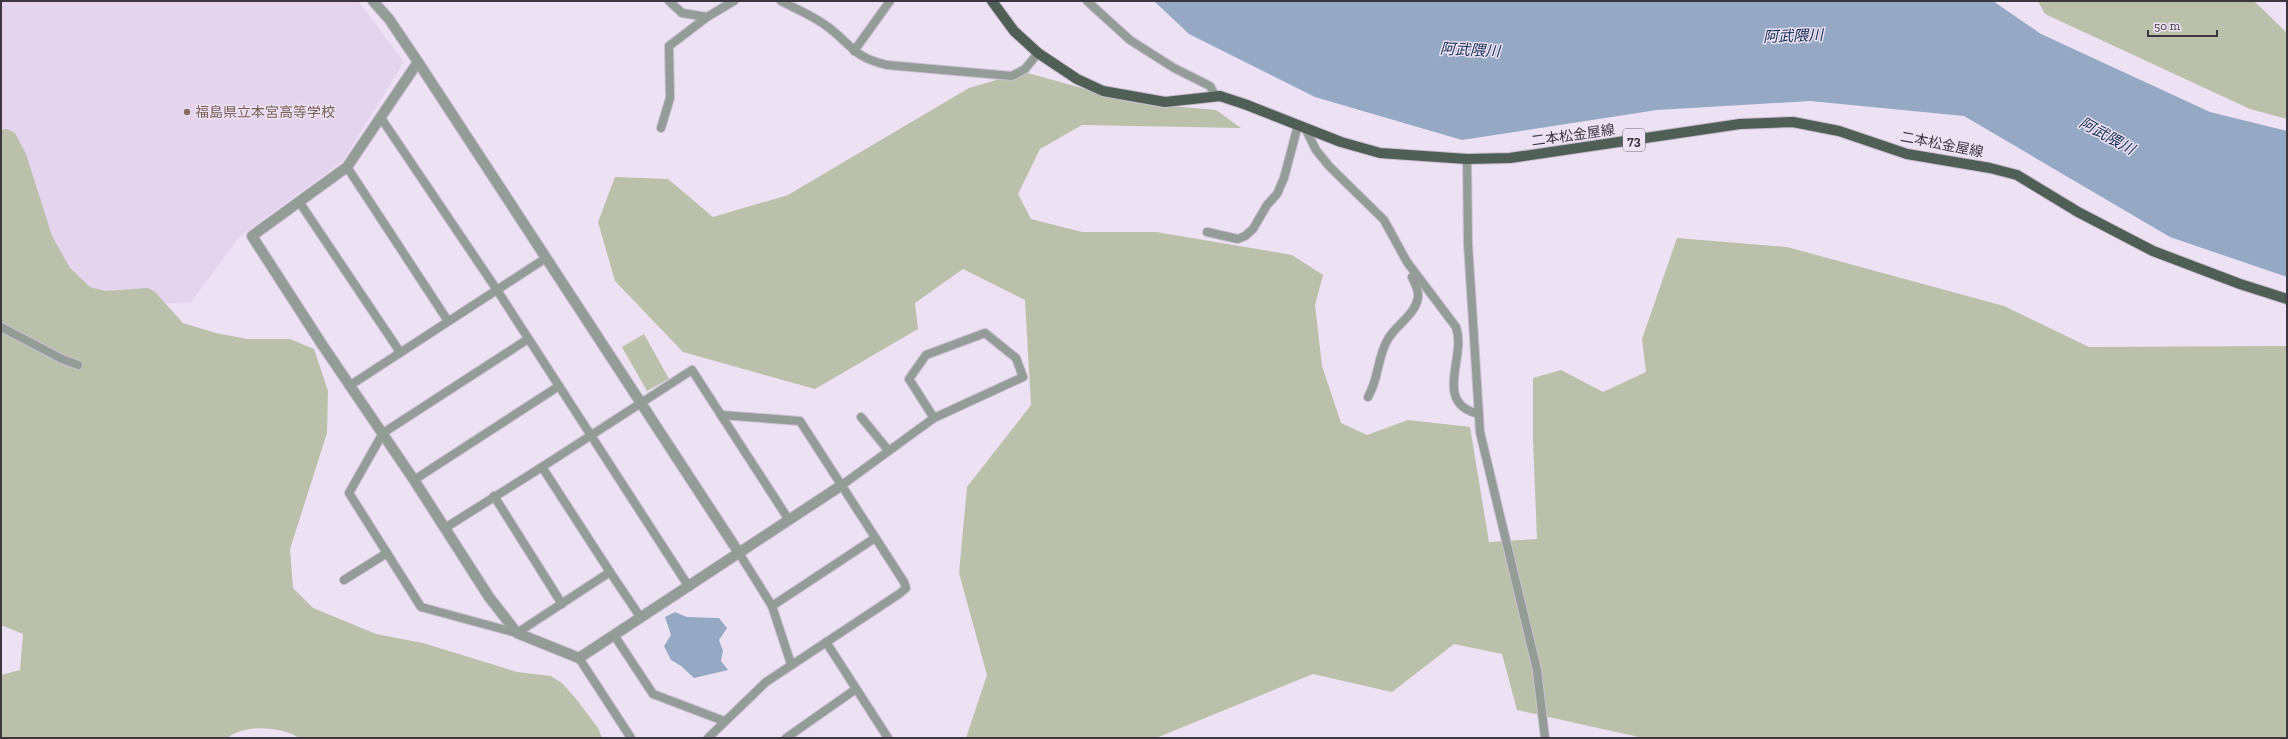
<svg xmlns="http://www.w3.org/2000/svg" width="2288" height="739" viewBox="0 0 2288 739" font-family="'Zilla Slab','Noto Sans JP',serif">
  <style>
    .built { fill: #e4d4ee }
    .green { fill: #bac0aa }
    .water { fill: #95a9c4 }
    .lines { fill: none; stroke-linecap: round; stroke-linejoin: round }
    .minor-casing { stroke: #cabfd0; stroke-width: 10 }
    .tertiary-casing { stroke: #cabfd0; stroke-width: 12 }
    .primary-casing { stroke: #cabfd0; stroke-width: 12 }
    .minor { stroke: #939c97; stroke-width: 8 }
    .tertiary { stroke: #939c97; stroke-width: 10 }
    .primary { stroke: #4f5f56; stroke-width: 10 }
    .education-dot { fill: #8d6e63; stroke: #ede1f4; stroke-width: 1.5 }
    .labels { text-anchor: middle; stroke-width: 3; stroke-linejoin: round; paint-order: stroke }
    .shield { fill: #ede1f4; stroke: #716a75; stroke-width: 1 }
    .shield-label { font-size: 13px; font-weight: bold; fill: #3c373f }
    .education-label { font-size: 14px; fill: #785e54; stroke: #ede1f4; text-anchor: start }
    .street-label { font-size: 14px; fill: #3c373f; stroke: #ede1f4 }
    .water-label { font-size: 15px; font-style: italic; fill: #102d51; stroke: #ede1f4 }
  </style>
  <rect width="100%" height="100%" fill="#ede1f4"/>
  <path class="built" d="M1 1H358L404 62 342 162 239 237 191 302 100 308 1 187Z"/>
  <g class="green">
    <path d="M2038 1H2254L2287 33V119L2250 109 2045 14Z"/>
    <path d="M1024 72 1136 103 1216 110 1241 128 1082 125 1040 149 1018 194 1031 219 1082 232H1156L1292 255 1323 275 1315 305 1322 366 1341 423 1367 435 1408 420 1470 427 1489 542 1537 539 1533 439V378L1561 370 1603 392 1646 372 1642 339 1677 238 1787 247 2004 306 2089 347 2287 346V738H1643L1517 710 1502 654 1454 644 1392 692 1313 674 1156 738H966L987 675 959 573 967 487 1031 405 1025 300 963 269 915 303 918 329 815 389 683 352 615 281 598 222 615 177 668 179 713 217 788 195 969 88Z"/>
    <path d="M7 129 15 133 26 154 52 236 70 268 90 287 105 291 148 288 155 292 183 323 216 333 247 339H290L314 349 328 391 327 433 290 549 293 588 313 608 376 634 423 643 517 672 551 676 562 683 577 700 598 728 602 738H299C281 726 244 724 227 738H1V675L20 670 23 634 1 625V130Z"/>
    <path d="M644 334 669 379 647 391 622 347Z"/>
  </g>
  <g class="water">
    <path d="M1154 1H1993L2041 34 2210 112 2287 131V277L2170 237 1964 116 1810 101 1657 110 1462 140 1315 97 1189 34Z"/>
    <path d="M675 612 687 617 719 618 727 628 719 640 723 651 721 661 728 670 694 678 681 666 671 660 664 646 671 635 665 617Z"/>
  </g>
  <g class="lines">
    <defs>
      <g id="minor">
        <path d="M669 1 682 13 707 17 734 1"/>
        <path d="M781 1C796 9 814 16 828 27 853 46 853 57 887 65L1012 76 1025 69 1038 53"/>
        <path d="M1087 1 1130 40 1174 68 1210 86 1216 97"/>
        <path d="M854 51 890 1"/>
        <path d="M381 118 497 290 689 587"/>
        <path d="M661 128 670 98 669 46 707 17"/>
        <path d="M1305 128 1316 150 1329 166 1384 220 1407 262 1456 327C1467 357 1432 403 1479 414"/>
        <path d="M1467 159 1468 244 1480 432 1537 670 1545 738"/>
        <path d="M347 167 448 321"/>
        <path d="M300 203 400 352"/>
        <path d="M1207 232 1238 239 1245 236 1253 229 1267 205 1277 194 1284 178 1298 125"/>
        <path d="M1 327 62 359 78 365"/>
        <path d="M528 339 383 433 349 493 421 607 517 633 610 572 542 467 692 370 721 415 800 421 904 582 906 588 899 594 766 682 708 738"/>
        <path d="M349 386 546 258"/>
        <path d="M1368 397C1379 379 1377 357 1388 339 1396 325 1416 314 1418 297 1419 290 1415 284 1412 277"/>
        <path d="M721 415 789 520"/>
        <path d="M861 417 888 450"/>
        <path d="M414 480 559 386"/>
        <path d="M842 485 934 418 1023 377 1016 358 985 333 926 355 909 379 934 418"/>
        <path d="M494 496 562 604"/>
        <path d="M445 528 542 467"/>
        <path d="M739 553 772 606 791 664"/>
        <path d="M610 572 641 618"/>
        <path d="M344 580 387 553"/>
        <path d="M772 606 875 538"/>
        <path d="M614 635 653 694 724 721"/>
        <path d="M826 642 888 738"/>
        <path d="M579 658 631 738"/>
        <path d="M786 738 856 689"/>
      </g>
      <g id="tertiary">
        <path d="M373 1 389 19 418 62 739 553"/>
        <path d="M418 62 347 167 252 236 323 346 414 480 489 597 517 633 579 658 842 485"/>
      </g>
      <path id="primary" d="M992 1 1014 31 1038 53 1077 79 1103 91 1165 102 1220 96 1247 105 1341 142 1380 153 1467 159 1510 158 1740 124 1793 122 1839 131 1907 154 1990 168 2017 175 2078 212 2153 251 2240 284 2287 299"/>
    </defs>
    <use href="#minor" class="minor-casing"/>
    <use href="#tertiary" class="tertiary-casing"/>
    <use href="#primary" class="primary-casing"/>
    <use href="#minor" class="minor"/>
    <use href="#tertiary" class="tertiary"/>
    <use href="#primary" class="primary"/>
  </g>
  <circle class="education-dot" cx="187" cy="112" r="4"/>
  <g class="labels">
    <rect class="shield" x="1623" y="129" width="22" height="22" rx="3"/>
    <g class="shield-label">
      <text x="1634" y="145">73</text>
    </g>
    <g class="education-label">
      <text x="195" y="117">福島県立本宮高等学校</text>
    </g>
    <g class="street-label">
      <text transform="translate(1573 135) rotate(-8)" y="5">二本松金屋線</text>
      <text transform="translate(1942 144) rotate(11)" y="5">二本松金屋線</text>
    </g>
    <g class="water-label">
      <text transform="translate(1793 36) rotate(-2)" y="5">阿武隈川</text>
      <text transform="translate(1470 50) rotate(3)" y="5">阿武隈川</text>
      <text transform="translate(2107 136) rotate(29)" y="5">阿武隈川</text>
    </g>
  </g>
  <rect width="2288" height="739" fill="none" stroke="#3c373f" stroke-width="4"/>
  <path d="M2148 30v6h69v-6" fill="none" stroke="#3c373f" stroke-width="2"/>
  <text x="2154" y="30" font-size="12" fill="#3c373f" stroke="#ede1f4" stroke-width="3" paint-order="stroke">50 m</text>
</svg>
